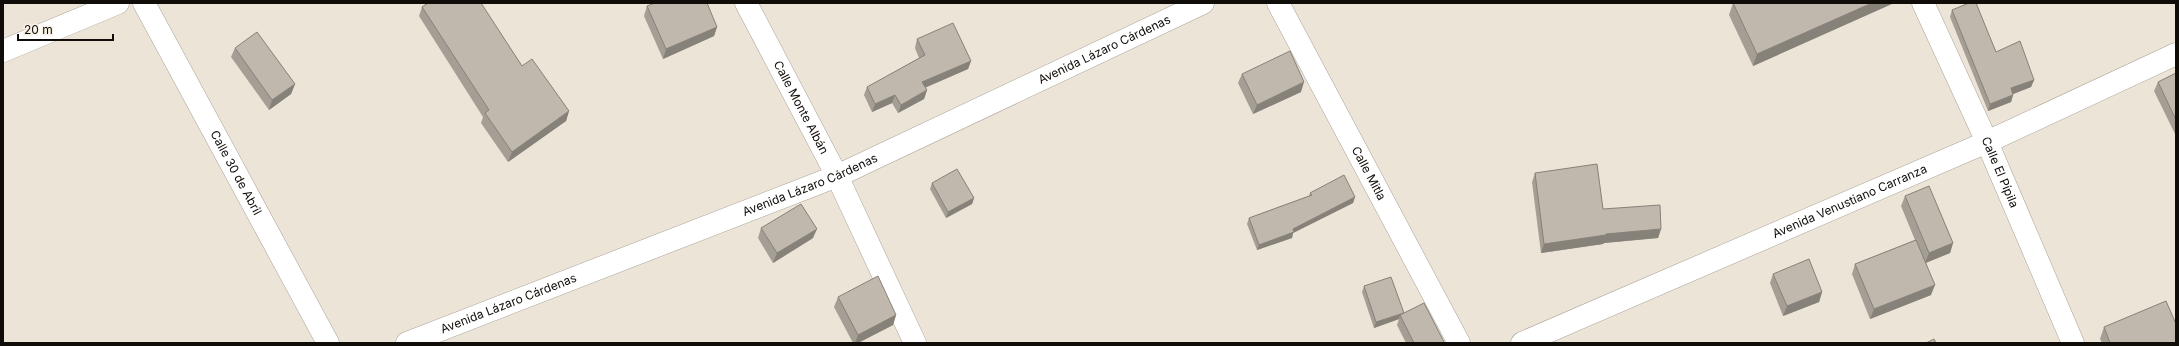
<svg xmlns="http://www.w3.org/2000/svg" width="2179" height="346" viewBox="0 0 2179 346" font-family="Inter,sans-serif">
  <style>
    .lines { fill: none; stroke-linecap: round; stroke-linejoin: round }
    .street-casing { stroke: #aba499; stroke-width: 23 }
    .street { stroke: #fff; stroke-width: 22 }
    .wall { fill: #a59e95 }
    .shaded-wall { fill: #868179 }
    .building { fill: #c0b8ad; stroke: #868179 }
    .labels { text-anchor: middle; stroke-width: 3; stroke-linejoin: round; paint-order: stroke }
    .street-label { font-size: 12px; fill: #100d09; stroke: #f8f1e5 }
  </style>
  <rect width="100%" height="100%" fill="#ebe4d7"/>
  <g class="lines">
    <defs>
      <g id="street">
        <path id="s1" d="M144 3 328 343"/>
        <path id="s2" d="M746 3 837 176 915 343"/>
        <path id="s3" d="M1278 3 1459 343"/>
        <path id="s4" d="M1923 3 1987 142 2073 343"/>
        <path d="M3 51 118 3"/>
        <path id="s5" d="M407 343 837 176 1203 3"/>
        <path id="s6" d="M1522 343 1987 142 2176 54"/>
      </g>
    </defs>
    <use href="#street" class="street-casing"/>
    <use href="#street" class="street"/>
  </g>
  <g class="wall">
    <path d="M428 3H483L481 4 522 66 569 111 566 121 508 162 481 123 483 117 419 16 422 7Z"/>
    <path d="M1733 3H1894L1753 66 1729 15Z"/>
    <path d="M647 6 717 27 714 36 663 59 644 16Z"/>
    <path d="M1952 10 1996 52 2034 80 2031 87 2013 94 2011 102 1988 111 1950 17Z"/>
    <path d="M917 39 971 61 968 69 925 88 927 90 924 99 898 113 892 103 872 112 864 95 867 87 919 58 915 48Z"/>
    <path d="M235 48 295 84 291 94 269 110 231 57Z"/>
    <path d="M2176 73V136L2154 91 2158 82Z"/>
    <path d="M1242 74 1301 92 1253 114 1238 83Z"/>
    <path d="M1535 173 1603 209 1661 229 1658 238 1604 243 1603 244 1541 253 1532 182Z"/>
    <path d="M932 183 974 198 972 204 946 218 930 189Z"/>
    <path d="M1310 193 1355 197 1353 203 1293 233 1292 238 1257 250 1247 224 1249 218 1309 196Z"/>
    <path d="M1905 196 1953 243 1950 253 1926 263 1931 295 1870 319 1852 274 1855 264 1915 240 1901 206Z"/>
    <path d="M761 228 813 238 773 263 758 238Z"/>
    <path d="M1773 274 1822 292 1819 302 1783 316 1770 283Z"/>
    <path d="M1364 286 1403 314 1444 343H1406L1397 325 1399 319 1374 328 1362 292Z"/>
    <path d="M838 297 896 315 893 325 858 343H853L834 307Z"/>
    <path d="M2104 327 2176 343H2102L2100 339Z"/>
  </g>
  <g class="shaded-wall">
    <path d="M1872 3H1894L1753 66 1757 54Z"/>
    <path d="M717 27 714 36 663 59 666 49Z"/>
    <path d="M971 61 968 69 919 90 922 82Z"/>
    <path d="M2034 80 2031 87 2008 96 2011 88Z"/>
    <path d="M1304 82 1301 92 1253 114 1257 105Z"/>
    <path d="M295 84 291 94 269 110 272 100Z"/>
    <path d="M927 90 924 99 898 113 901 105Z"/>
    <path d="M895 95 892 103 872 112 875 104Z"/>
    <path d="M2013 95 2011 102 1988 111 1990 104Z"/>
    <path d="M569 111 566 121 508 162 512 152Z"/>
    <path d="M1355 197 1353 203 1293 233 1292 238 1257 250 1259 245Z"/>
    <path d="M974 198 972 204 946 218 948 212Z"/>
    <path d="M817 229 813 238 773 263 777 253Z"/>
    <path d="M1661 229 1658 238 1604 243 1603 244 1541 253 1544 244 1606 234Z"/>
    <path d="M1953 243 1950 253 1925 263 1929 253Z"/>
    <path d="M1935 285 1931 295 1870 319 1874 309Z"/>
    <path d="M1822 292 1819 302 1783 316 1787 306Z"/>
    <path d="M1404 313 1402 318 1400 315 1399 319 1374 328 1376 322Z"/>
    <path d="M896 315 893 325 858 343H855L858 335Z"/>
  </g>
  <g class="building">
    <path d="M428 3H481L522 66 532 59 569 111 512 152 485 113 489 110 422 7Z"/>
    <path d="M655 3H707L717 27 666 49 647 6Z"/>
    <path d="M1733 3H1872L1757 54Z"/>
    <path d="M1969 3H1976L1996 52 2020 41 2034 80 2011 88 2013 95 1990 104 1952 10Z"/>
    <path d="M953 23 971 61 922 82 927 90 901 105 895 95 875 104 867 87 925 55 917 39Z"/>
    <path d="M257 32 295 84 272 100 235 48Z"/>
    <path d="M1290 51 1304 82 1257 105 1242 74Z"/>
    <path d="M2176 73V120L2158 82Z"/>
    <path d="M1597 164 1603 209 1660 205 1661 229 1606 234V235L1544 244 1535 173Z"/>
    <path d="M957 169 974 198 948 212 932 183Z"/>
    <path d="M1344 175 1355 197 1293 229 1294 232 1259 245 1249 218 1312 195 1310 193Z"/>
    <path d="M1929 186 1953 243 1929 253 1905 196Z"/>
    <path d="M801 204 817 229 777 253 761 228Z"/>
    <path d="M1916 240 1935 285 1874 309 1855 264Z"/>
    <path d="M1809 259 1822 292 1787 306 1773 274Z"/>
    <path d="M878 276 896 315 858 335 838 297Z"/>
    <path d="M1391 277 1404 313 1376 322 1364 286Z"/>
    <path d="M2166 301 2176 324V343H2110L2104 327Z"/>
    <path d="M1424 303 1444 342 1442 343H1414L1400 315Z"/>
    <path d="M1934 339 1936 343H1926Z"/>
  </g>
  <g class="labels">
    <g class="street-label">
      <text dy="4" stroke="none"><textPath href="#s5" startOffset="757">Avenida Lázaro Cárdenas</textPath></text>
      <text dy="4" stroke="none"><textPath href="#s2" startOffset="118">Calle Monte Albán</textPath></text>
      <text dy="4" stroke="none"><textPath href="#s4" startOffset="186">Calle El Pípila</textPath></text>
      <text dy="4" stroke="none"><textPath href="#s1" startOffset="193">Calle 30 de Abril</textPath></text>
      <text dy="4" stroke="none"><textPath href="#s3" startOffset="193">Calle Mitla</textPath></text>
      <text dy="4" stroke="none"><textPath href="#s5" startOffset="433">Avenida Lázaro Cárdenas</textPath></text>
      <text dy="4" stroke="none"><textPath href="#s6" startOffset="357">Avenida Venustiano Carranza</textPath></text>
      <text dy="4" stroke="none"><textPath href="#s5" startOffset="109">Avenida Lázaro Cárdenas</textPath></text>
    </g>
  </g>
  <rect width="2179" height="346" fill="none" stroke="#100d09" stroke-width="8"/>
  <path d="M18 34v6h95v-6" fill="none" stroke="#100d09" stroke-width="2"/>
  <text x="24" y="34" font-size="12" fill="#100d09" stroke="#f8f1e5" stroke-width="3" paint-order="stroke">20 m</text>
</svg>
